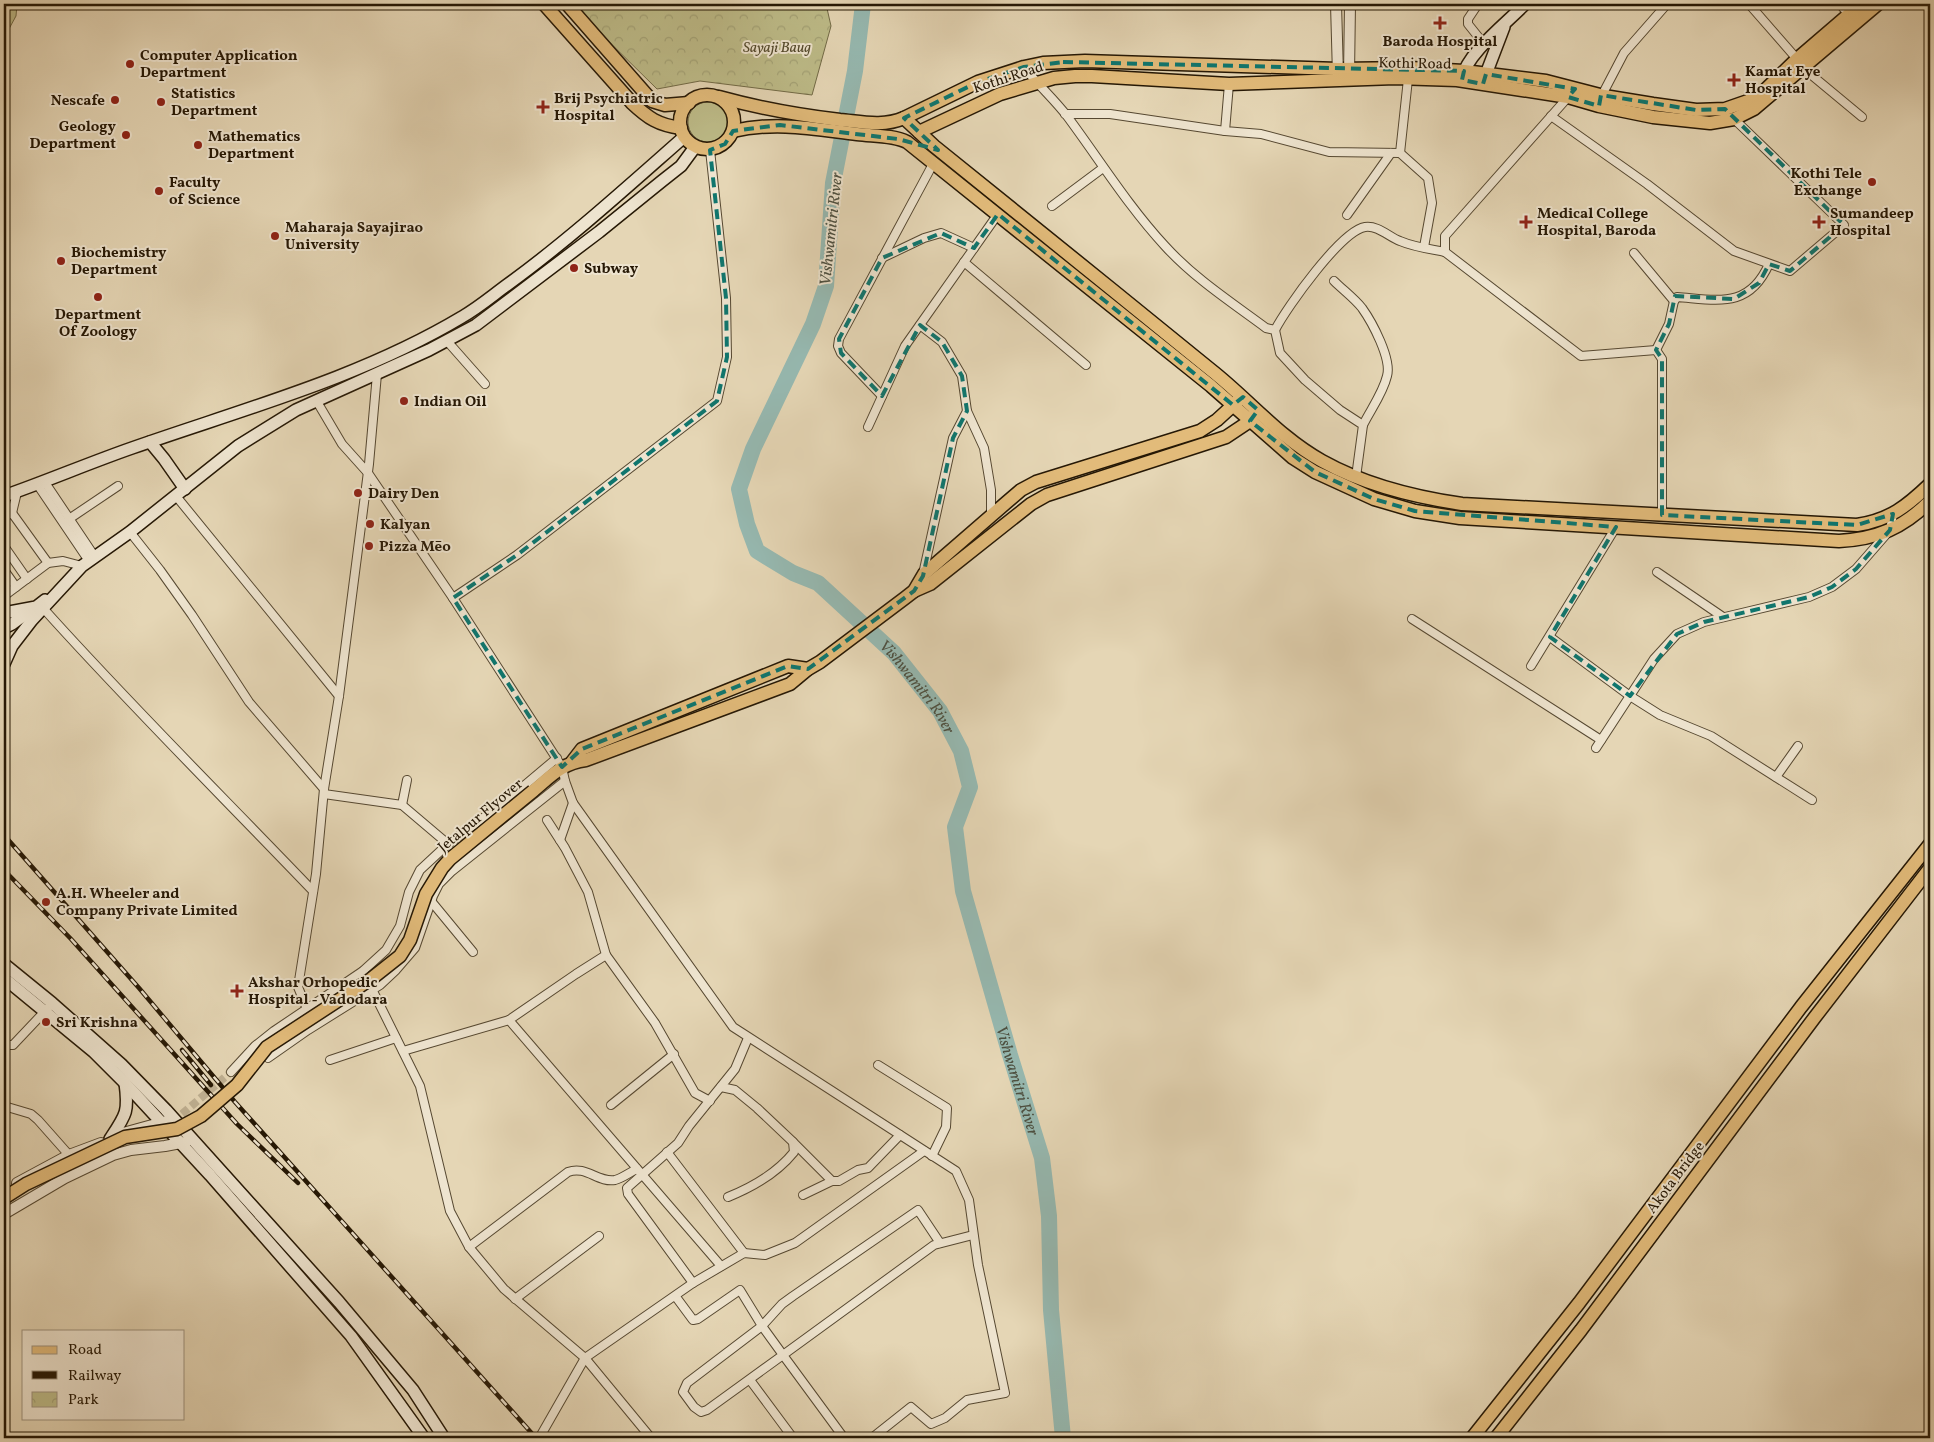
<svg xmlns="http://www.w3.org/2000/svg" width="1934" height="1442" viewBox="0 0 1934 1442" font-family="Vollkorn,serif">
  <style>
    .park { fill: url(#park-crowns); stroke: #726a46 }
    .garden { fill: #bdbb88; stroke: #726a46 }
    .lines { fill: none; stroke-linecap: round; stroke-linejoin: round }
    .river { stroke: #96b9b1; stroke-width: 16 }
    .minor-tunnel { stroke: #bfb092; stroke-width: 8; stroke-dasharray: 8 4; stroke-linecap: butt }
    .minor-casing { stroke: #564831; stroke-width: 10 }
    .tertiary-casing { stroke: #564831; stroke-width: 12 }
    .secondary-casing { stroke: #261805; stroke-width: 14 }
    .primary-casing { stroke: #261805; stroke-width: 15 }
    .trunk-casing { stroke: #261805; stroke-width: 15 }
    .minor { stroke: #eee4cf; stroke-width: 8 }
    .tertiary { stroke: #eee4cf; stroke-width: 10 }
    .secondary { stroke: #eee4cf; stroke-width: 11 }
    .primary { stroke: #e2bb7a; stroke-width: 12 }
    .trunk { stroke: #e2bb7a; stroke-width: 12 }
    .rail-casing { stroke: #261805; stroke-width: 4.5 }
    .rail { stroke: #eee4cf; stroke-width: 2.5; stroke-dasharray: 8; stroke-linecap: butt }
    .primary-bridge-casing { stroke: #261805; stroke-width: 15; stroke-linecap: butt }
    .primary-bridge { stroke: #e2bb7a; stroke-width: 12 }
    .marked { fill: none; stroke: #0f766e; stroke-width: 4; stroke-dasharray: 10 6; stroke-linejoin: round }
    .poi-dot { fill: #8f2418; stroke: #eee4cf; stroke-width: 2 }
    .labels { text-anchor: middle; stroke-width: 4; stroke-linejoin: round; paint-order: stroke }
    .poi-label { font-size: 15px; font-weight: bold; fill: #261805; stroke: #eee4cf; text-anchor: start }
    .park-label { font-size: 15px; font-style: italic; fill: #53492c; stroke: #eee4cf }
    .street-label { font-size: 15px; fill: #261805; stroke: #eee4cf }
    .water-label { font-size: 16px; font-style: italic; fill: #4d5041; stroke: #eee4cf }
  </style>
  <defs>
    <pattern id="park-crowns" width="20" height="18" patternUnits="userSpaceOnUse" patternTransform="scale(1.25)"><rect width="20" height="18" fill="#bdbb88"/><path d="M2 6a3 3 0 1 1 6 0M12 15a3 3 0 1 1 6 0" fill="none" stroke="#a2a074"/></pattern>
  </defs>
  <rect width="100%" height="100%" fill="#e5d6b5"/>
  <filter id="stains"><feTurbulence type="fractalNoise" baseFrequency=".004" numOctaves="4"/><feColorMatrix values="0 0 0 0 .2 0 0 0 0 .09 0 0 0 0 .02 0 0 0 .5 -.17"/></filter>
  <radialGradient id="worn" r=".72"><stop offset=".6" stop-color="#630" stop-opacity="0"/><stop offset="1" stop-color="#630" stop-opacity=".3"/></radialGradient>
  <g class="park">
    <path d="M4 4H17L16 16 4 38Z"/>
    <path d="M575 4H826L831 26 812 95 700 81 657 89 592 25Z"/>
  </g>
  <circle class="garden" cx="708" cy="122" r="20"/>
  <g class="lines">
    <path class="river" id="s1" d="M863 4 855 71 833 183 826 286 813 324 753 449 739 489 747 524 757 551 793 573 818 583 894 653 940 711 961 751 970 787 955 827 963 891 1010 1055 1042 1158 1049 1216 1051 1310 1063 1438"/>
    <path class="minor-tunnel" d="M182 1114 231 1072"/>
    <defs>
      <g id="minor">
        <path d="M1478 4 1468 19V24L1484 44"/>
        <path d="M1749 4 1797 59"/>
        <path d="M1840 4 1849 15"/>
        <path d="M1024 67C1037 84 1054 99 1067 116 1099 159 1128 206 1165 246 1194 278 1231 302 1266 328L1275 330 1280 353 1305 380 1340 410 1363 425 1356 477"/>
        <path d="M1803 68 1862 117"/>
        <path d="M1229 84 1225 131 1261 134 1329 152 1400 153 1428 178 1432 203 1424 247"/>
        <path d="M1569 96 1445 236V252L1581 356 1656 350 1662 359V515"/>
        <path d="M1601 97 1624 53 1667 4"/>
        <path d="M1065 114H1110L1225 131"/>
        <path d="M1551 116 1647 184 1734 251 1790 271 1844 225 1733 118"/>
        <path d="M1400 153 1408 79"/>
        <path d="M1052 206 1103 168"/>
        <path d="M1347 215 1391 153"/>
        <path d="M1634 253 1674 301"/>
        <path d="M882 258 924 238 941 233 974 248"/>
        <path d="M964 262 1086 365"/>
        <path d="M1334 281C1343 290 1354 298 1362 308 1372 322 1392 359 1387 376 1383 393 1371 409 1363 425"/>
        <path d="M920 325 942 342 962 376 967 411 953 438 923 574"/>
        <path d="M1275 330C1287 307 1341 231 1365 227 1378 225 1389 237 1400 241 1414 247 1430 249 1445 252"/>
        <path d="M447 341 485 384"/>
        <path d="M1656 350 1669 324 1674 301 1677 297C1718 300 1749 309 1769 264"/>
        <path d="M882 396 841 353 838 346 839 339 934 162"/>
        <path d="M316 400 342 444 368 473 453 598 562 767 565 781 573 803 733 1027 956 1171 969 1200 978 1265 1005 1393 967 1400 945 1418 931 1424 911 1407 872 1438"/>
        <path d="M967 411 984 448 991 490V516"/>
        <path d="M868 427 905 346 998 214"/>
        <path d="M44 481 95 557"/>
        <path d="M37 484 89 561"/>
        <path d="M176 496 339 696"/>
        <path d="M12 513 48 563"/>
        <path d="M4 517 12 513 17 492"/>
        <path d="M69 519 118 486"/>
        <path d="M130 532 160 570 192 615 249 702 324 789"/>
        <path d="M4 546 27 579"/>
        <path d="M4 570 16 587"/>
        <path d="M1657 572 1723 617"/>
        <path d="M4 596 48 563 63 561 82 566"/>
        <path d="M453 598 517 555 717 401 727 357 726 298 710 150"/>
        <path d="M43 608C130 705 223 797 313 891"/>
        <path d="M1412 619 1601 740"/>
        <path d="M1550 637 1630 696 1660 715 1711 736 1812 800"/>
        <path d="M1531 666 1616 527"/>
        <path d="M1596 748 1654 659 1677 634 1704 622 1809 597 1832 587 1856 569 1890 530 1893 514"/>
        <path d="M1776 777 1798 746"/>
        <path d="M324 794 402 805 448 844"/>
        <path d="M402 805 407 780"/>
        <path d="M547 820 565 848 588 892 606 955 576 974 509 1020 721 1266"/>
        <path d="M560 840 573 803"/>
        <path d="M431 901 473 952"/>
        <path d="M606 955 655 1023 695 1093 710 1101"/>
        <path d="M363 971 420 1086 450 1211 469 1247 504 1289 585 1358 651 1438"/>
        <path d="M307 1009 298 987 316 874 324 789 339 696 369 464 377 374"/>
        <path d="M4 1048 6 1045H13L48 1008"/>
        <path d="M403 1051 509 1020"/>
        <path d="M268 1058 308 1030 380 985 396 970 415 948 433 896 439 884 452 871 565 781"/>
        <path d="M330 1060 396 1038"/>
        <path d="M878 1065 947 1108 946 1127 932 1156"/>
        <path d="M231 1072 255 1046 274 1031 363 971 386 950 400 926 409 892 420 870 448 844 506 801 557 758"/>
        <path d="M721 1087 735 1090 757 1108 793 1142 794 1152C777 1173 753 1187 728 1197"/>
        <path d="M611 1105 674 1054"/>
        <path d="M4 1106 31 1114 38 1120 69 1155"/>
        <path d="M793 1142 832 1181"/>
        <path d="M667 1152 744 1253"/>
        <path d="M803 1195 832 1181H839L858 1170 868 1168 900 1135"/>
        <path d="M469 1247 568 1172C586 1165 598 1183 615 1180 623 1178 630 1172 637 1169"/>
        <path d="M693 1283 628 1194 627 1188 678 1143 689 1126 735 1069 748 1038"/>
        <path d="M676 1297 693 1320 698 1319 740 1290 762 1326 783 1355 707 1410 701 1412 694 1407 683 1392 687 1383 762 1326 782 1304 793 1296 918 1210 940 1243"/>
        <path d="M515 1299 599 1236"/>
        <path d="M750 1380 793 1438"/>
        <path d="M541 1435 585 1358 693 1283 744 1253 765 1255 795 1243 924 1151"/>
        <path d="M844 1438 783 1355 934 1245 973 1235"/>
      </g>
      <g id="tertiary">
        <path d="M1336 4 1338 75"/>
        <path d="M1349 75 1350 4"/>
        <path d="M123 1133 174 1119"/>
        <path d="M17 1183 69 1155 101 1143"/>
        <path d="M4 1214 65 1178 113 1155 131 1150 165 1146 186 1142"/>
      </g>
      <g id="secondary">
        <path d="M1462 78C1467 53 1508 22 1525 4"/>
        <path d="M1483 82 1504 27"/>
        <path d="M150 442 164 459 185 489"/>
        <path d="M4 496C47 481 89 463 132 448 243 409 360 378 462 317 478 308 492 296 507 285 569 240 626 188 684 137"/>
        <path d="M4 613 36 607 45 600"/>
        <path d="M4 628 12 624 32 609"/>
        <path d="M4 664 12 646 32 620 82 566 130 532 238 446 296 410 429 350 476 325 599 232 662 181 681 166 695 147"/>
        <path d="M4 964 52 1003 121 1064 166 1110 339 1302 413 1390 444 1438"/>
        <path d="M4 978 94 1052 125 1083 210 1175 351 1336 424 1438"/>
        <path d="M110 1139C126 1115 129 1112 125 1083"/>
      </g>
      <g id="primary">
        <path d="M904 118 978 82 1024 67 1043 63 1085 61 1338 69 1410 68 1464 71 1546 81 1604 96 1653 104 1696 110 1725 109 1748 101 1762 93 1797 59 1861 4"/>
        <path d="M919 132 1000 94 1054 78 1075 76H1092L1229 84 1395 78 1457 80 1568 97 1599 106 1653 117 1710 123 1734 119 1754 109 1878 4"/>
        <path d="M914 591 930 584 1031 504 1047 495 1226 437 1250 421 1256 412"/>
        <path d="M572 762 582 749 788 666 808 669"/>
        <path d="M533 791C551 776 562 763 586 760L790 684 808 669 820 662 905 598 914 591 924 574 1007 502 1021 490 1036 482 1200 431 1217 420 1241 398"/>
        <path d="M1472 1438 1579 1303 1801 1007 1930 844"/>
        <path d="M1496 1438 1581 1330 1815 1017 1930 868"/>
      </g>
      <g id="trunk">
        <path d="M544 4 632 103C648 118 658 125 681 128"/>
        <path d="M567 4 652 101 665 105 689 103"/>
        <circle cx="707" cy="122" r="27"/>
        <path d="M719 97C759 108 798 115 840 120 862 122 883 127 904 118L934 146C1026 220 1119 295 1211 370 1248 399 1280 438 1322 461 1365 485 1414 497 1462 504L1857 525C1890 520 1907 506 1930 484"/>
        <path d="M733 131C776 121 815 129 857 134 873 136 893 135 907 142L1211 386 1293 458 1315 472 1374 499 1415 511 1460 518 1839 541C1877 539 1903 528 1930 501"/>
      </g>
    </defs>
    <use href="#minor" class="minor-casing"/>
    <use href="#tertiary" class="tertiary-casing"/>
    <use href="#secondary" class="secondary-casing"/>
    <use href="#primary" class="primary-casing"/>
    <use href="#trunk" class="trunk-casing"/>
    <use href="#minor" class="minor"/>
    <use href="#tertiary" class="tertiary"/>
    <use href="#secondary" class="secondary"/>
    <use href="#primary" class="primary"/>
    <use href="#trunk" class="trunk"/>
    <defs>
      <g id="rail">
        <path d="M4 835 139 988 235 1102 536 1438"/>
        <path d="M4 870 71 939 237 1124 298 1183"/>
        <path d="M182 1050 211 1085"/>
      </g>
    </defs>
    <use href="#rail" class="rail-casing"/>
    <use href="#rail" class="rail"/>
    <defs>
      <path id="primary-bridge" d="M4 1198 26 1184 125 1137 177 1129 201 1116 237 1085 267 1047 371 979 400 956 410 940 426 894 442 868 450 859 533 791"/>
    </defs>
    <use href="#primary-bridge" class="primary-bridge-casing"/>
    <use href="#primary-bridge" class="primary-bridge"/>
  </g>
  <path class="marked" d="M1063 62 1464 71 1462 80 1483 84 1486 74 1575 89 1568 97 1599 106 1601 95 1696 110 1725 109 1844 225 1790 271 1769 264 1759 283 1734 299 1675 296 1669 324 1656 350 1662 359V515L1857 525 1893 514 1890 530 1856 569 1832 587 1809 597 1704 622 1677 634 1630 696 1550 637 1616 527 1415 511 1374 499 1315 472 1250 421 1258 410 1243 397 1233 405 998 214 974 248 941 233 882 258 839 339 841 353 882 396 920 325 942 342 962 376 967 411 953 438 923 576 914 591 808 669 788 666 582 749 562 767 453 598 517 555 717 401 727 357 726 298 710 150 725 144 733 131 780 125 898 139 938 150 904 118 978 82 1024 67Z"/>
  <g class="poi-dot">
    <path d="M1437.5 15.5h5v5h5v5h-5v5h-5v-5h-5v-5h5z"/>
    <circle cx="130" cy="64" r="5"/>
    <path d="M1731.5 72.5h5v5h5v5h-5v5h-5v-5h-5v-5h5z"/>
    <circle cx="115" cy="100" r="5"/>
    <circle cx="161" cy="102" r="5"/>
    <path d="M540.5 99.5h5v5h5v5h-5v5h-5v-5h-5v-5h5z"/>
    <circle cx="126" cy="135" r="5"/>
    <circle cx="198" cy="145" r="5"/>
    <circle cx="1872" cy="182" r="5"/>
    <circle cx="159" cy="191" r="5"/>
    <path d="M1523.5 214.5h5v5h5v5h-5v5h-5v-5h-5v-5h5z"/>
    <path d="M1816.5 214.5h5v5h5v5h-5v5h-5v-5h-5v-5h5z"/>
    <circle cx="275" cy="236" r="5"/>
    <circle cx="61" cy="261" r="5"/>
    <circle cx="574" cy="268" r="5"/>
    <circle cx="98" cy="297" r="5"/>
    <circle cx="404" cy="401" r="5"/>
    <circle cx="358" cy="493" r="5"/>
    <circle cx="370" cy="524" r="5"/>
    <circle cx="369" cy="546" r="5"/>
    <circle cx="46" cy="902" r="5"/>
    <path d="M234.5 983.5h5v5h5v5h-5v5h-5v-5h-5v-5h5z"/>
    <circle cx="46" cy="1022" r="5"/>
  </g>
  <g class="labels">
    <g class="poi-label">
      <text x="1440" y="46" text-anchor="middle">Baroda Hospital</text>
      <text x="140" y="60">Computer Application<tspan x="140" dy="17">Department</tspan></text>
      <text x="1745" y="76">Kamat Eye<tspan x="1745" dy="17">Hospital</tspan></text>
      <text x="171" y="98">Statistics<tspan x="171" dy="17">Department</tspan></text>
      <text x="554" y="103">Brij Psychiatric<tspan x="554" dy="17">Hospital</tspan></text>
      <text x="105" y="105" text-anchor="end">Nescafe</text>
      <text x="116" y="131" text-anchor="end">Geology<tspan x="116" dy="17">Department</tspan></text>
      <text x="208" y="141">Mathematics<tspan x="208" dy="17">Department</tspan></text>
      <text x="1862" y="178" text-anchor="end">Kothi Tele<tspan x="1862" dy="17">Exchange</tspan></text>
      <text x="169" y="187">Faculty<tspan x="169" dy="17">of Science</tspan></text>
      <text x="1537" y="218">Medical College<tspan x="1537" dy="17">Hospital, Baroda</tspan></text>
      <text x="1830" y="218">Sumandeep<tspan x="1830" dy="17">Hospital</tspan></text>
      <text x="285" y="232">Maharaja Sayajirao<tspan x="285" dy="17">University</tspan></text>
      <text x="71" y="257">Biochemistry<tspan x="71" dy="17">Department</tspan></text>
      <text x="584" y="273">Subway</text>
      <text x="98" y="319" text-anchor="middle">Department<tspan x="98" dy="17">Of Zoology</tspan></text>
      <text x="414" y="406">Indian Oil</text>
      <text x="368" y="498">Dairy Den</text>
      <text x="380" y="529">Kalyan</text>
      <text x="379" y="551">Pizza Mēo</text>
      <text x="56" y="898">A.H. Wheeler and<tspan x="56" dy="17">Company Private Limited</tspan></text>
      <text x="248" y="987">Akshar Orhopedic<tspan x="248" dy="17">Hospital - Vadodara</tspan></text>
      <text x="56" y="1027">Sri Krishna</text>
    </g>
    <g class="park-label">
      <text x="777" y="52">Sayaji Baug</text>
    </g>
    <g class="street-label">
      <text transform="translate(1415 63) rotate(1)" y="5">Kothi Road</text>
      <text transform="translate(1008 77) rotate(-18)" y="5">Kothi Road</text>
      <text transform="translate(480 815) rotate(-40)" y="5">Jetalpur Flyover</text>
      <text transform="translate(1675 1177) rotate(-53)" y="5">Akota Bridge</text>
    </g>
    <g class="water-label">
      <text transform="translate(830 229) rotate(-84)" y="6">Vishwamitri River</text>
      <text dy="6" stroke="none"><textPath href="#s1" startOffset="784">Vishwamitri River</textPath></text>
      <text dy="6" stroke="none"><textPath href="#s1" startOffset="1204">Vishwamitri River</textPath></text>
    </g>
  </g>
  <rect width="1934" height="1442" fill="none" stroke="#e5d6b5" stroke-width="20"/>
  <rect x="5" y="5" width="1924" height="1432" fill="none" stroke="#261805" stroke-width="2.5"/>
  <rect x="10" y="10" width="1914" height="1422" fill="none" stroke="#261805"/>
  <rect x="22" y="1330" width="162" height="90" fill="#eee4cf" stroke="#9e927e"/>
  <rect x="32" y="1346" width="25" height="8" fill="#e2bb7a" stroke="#9e927e"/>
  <text x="68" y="1354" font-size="15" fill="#261805">Road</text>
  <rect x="32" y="1371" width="25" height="8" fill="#261805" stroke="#9e927e"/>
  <text x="68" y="1380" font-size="15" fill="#261805">Railway</text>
  <rect x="32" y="1392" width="25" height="15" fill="url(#park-crowns)" stroke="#9e927e"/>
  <text x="68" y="1404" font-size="15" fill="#261805">Park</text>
  <rect width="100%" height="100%" filter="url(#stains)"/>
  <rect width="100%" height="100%" fill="url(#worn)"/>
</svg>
